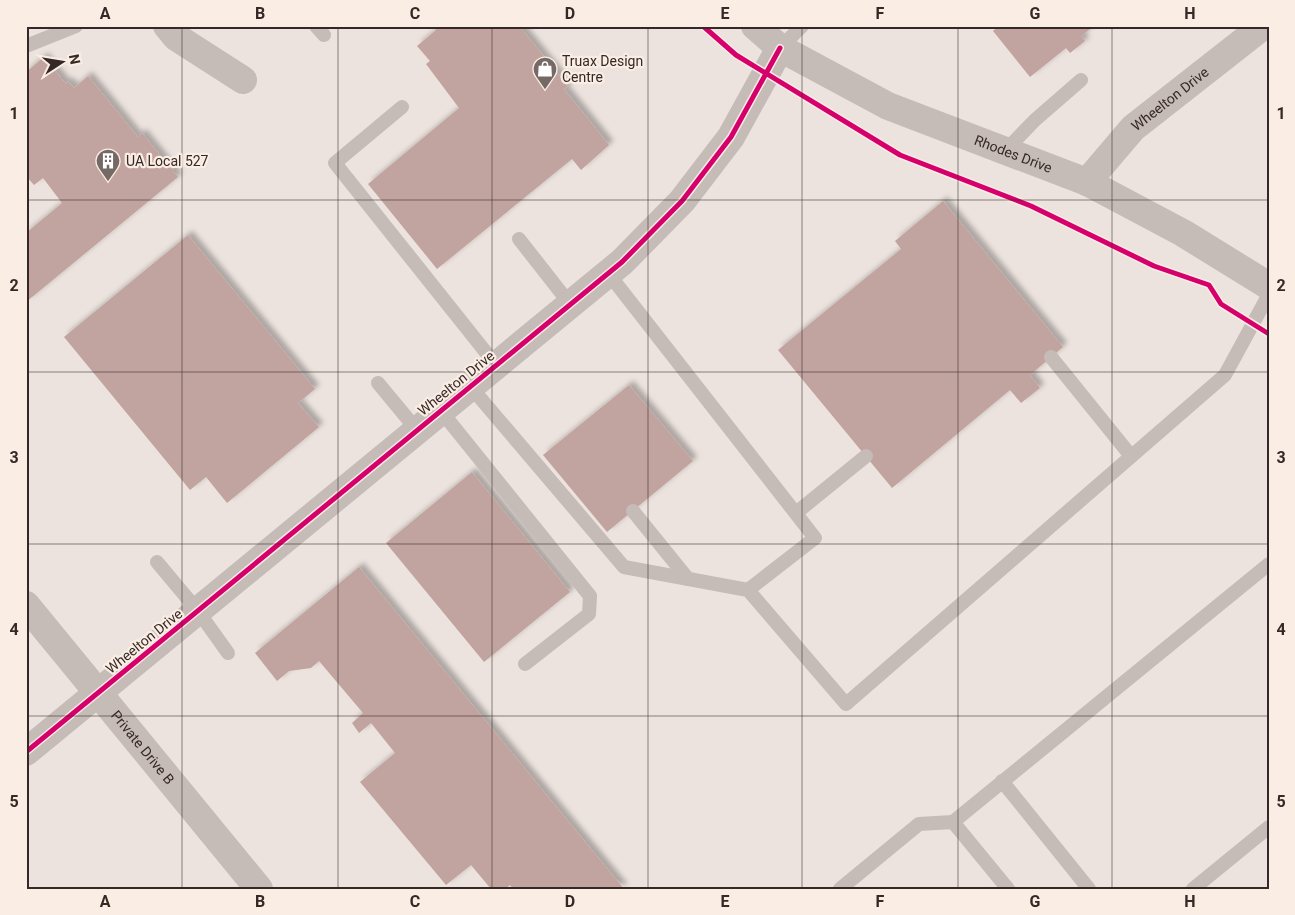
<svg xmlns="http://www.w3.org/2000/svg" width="1295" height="915" viewBox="0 0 1295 915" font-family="Roboto,sans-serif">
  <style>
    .building { fill: #c1a39f; filter: url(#shadow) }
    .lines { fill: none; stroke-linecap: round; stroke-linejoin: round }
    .service { stroke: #c5bbb7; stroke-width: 14 }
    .minor { stroke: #c5bbb7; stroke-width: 28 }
    .tertiary { stroke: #c5bbb7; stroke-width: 28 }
    .cycleway-casing { stroke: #faede4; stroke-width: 8 }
    .cycleway { stroke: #d6006c; stroke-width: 5 }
    .grid { fill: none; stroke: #352826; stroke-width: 1; stroke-opacity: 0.55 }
    .labels { text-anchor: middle; stroke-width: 4.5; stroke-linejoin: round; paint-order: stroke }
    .poi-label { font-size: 14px; fill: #352826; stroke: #faede4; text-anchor: start }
    .street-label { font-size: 14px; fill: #352826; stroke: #faede4 }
    .neatline { fill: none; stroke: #352826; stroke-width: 2 }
    .grid-label { font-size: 16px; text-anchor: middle; font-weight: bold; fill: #352826 }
  </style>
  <defs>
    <filter id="shadow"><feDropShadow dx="4.5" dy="-4.5" stdDeviation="2.5" flood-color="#0004"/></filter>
  </defs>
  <rect width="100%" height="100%" fill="#ece3de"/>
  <g class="building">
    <path d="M433 26H519L568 86 564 89 609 145 581 170 572 159 437 269 368 184 459 108 426 64 430 61 417 46 436 30Z"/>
    <path d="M998 26H1094L1081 36 1085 41 1070 53 1066 48 1030 77 993 31Z"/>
    <path d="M44 57 66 84 68 81 74 88 88 76 138 137 142 133 178 177 26 302V233L62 203 43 178 34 185 26 176V72Z"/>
    <path d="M943 201 1063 347 1030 375 1040 388 1021 403 1010 390 892 488 778 350 901 249 895 241Z"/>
    <path d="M188 235 315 389 298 403 319 427 227 503 206 477 190 490 64 337Z"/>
    <path d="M629 385 693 461 607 532 543 455Z"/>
    <path d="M472 472 570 592 484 662 386 543Z"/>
    <path d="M359 567 624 889H513L510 885 505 889H491L471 865 446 885 360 782 395 753 371 723 359 733 352 723 363 713 319 661 311 668 289 671 277 681 255 653Z"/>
  </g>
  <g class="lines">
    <g class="service">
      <path d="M316 26 324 35"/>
      <path d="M26 46 76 26"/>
      <path d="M780 48 802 26"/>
      <path d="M402 107 335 163 496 365"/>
      <path d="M1006 150 1035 120 1081 80"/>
      <path d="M519 239 570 304"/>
      <path d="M608 273 815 538 748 590"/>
      <path d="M1051 357 1131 456"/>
      <path d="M378 383 417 430"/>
      <path d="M470 386 624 567 748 590 846 704 1225 375 1269 294"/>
      <path d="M441 411 590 596 589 614 525 664"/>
      <path d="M633 511 688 579"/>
      <path d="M796 513 866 456"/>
      <path d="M157 562 198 611 228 653"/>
      <path d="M1002 781 1089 889"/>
      <path d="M840 889 919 824 953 822"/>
      <path d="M1008 889 953 822 1269 564"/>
      <path d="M1193 889 1269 827"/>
    </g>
    <g class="minor">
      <path d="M167 26 176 37 243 80"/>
      <path id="s1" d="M1087 182 1133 128 1263 26"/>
      <path id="s2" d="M26 605 259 889"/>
      <path d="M26 752 622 262 682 201 731 137 780 48"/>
    </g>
    <path class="tertiary" id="s3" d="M755 26 780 48 888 106 1087 182 1183 233 1269 286"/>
    <defs>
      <g id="cycleway">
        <path d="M703 26 736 55 900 155 1031 206 1154 266 1209 285 1221 304 1269 334"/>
        <path d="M26 752 622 262 682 201 731 137 780 48"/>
      </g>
    </defs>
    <use href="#cycleway" class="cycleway-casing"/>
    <use href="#cycleway" class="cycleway"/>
  </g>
  <path class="grid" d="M182 26V889M338 26V889M492 26V889M648 26V889M802 26V889M958 26V889M1112 26V889M26 200H1269M26 372H1269M26 544H1269M26 716H1269"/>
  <defs>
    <symbol id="shop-pin" viewBox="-11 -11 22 30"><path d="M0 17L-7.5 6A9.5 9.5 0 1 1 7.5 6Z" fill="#756966" stroke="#faede4"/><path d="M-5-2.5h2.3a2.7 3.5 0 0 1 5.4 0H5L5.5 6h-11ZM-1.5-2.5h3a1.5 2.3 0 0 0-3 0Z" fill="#fff"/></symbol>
    <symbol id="building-pin" viewBox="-11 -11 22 30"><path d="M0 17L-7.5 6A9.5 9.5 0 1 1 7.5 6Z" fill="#756966" stroke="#faede4"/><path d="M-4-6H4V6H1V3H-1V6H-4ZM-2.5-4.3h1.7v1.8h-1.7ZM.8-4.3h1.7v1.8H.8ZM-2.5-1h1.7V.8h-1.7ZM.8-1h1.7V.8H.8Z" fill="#fff"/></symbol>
  </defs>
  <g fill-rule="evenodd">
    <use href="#shop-pin" x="531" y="55" width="28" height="38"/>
    <use href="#building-pin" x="94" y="147" width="28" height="38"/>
  </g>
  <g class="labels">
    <g class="poi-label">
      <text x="562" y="66">Truax Design<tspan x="562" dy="16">Centre</tspan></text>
      <text x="126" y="166">UA Local 527</text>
    </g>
    <g class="street-label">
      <text dy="5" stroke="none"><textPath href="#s1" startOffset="118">Wheelton Drive</textPath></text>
      <text dy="5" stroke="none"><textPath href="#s3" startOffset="290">Rhodes Drive</textPath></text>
      <text transform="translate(456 383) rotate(-39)" y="5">Wheelton Drive</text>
      <text transform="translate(144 641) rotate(-39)" y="5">Wheelton Drive</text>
      <text dy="5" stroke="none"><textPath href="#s2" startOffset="184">Private Drive B</textPath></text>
    </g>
  </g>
  <rect width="1295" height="915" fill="none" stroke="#faede4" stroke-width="55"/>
  <g transform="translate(62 62) rotate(78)" stroke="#faede4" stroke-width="4" paint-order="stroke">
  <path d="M0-4L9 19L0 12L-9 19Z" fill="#352826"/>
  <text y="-8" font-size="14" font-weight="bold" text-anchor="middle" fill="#352826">N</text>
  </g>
  <rect x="28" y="28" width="1240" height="860" class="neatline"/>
  <g class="grid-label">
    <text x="105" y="19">A</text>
    <text x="260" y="19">B</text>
    <text x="415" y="19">C</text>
    <text x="570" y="19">D</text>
    <text x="725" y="19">E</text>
    <text x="880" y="19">F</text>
    <text x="1035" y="19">G</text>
    <text x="1190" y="19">H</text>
    <text x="14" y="119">1</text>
    <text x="1281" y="119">1</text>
    <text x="14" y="291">2</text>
    <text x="1281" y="291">2</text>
    <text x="14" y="463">3</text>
    <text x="1281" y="463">3</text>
    <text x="14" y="635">4</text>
    <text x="1281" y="635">4</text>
    <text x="14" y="807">5</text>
    <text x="1281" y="807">5</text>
    <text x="105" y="907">A</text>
    <text x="260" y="907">B</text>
    <text x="415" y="907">C</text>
    <text x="570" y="907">D</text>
    <text x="725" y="907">E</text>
    <text x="880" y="907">F</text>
    <text x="1035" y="907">G</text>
    <text x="1190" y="907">H</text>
  </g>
</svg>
